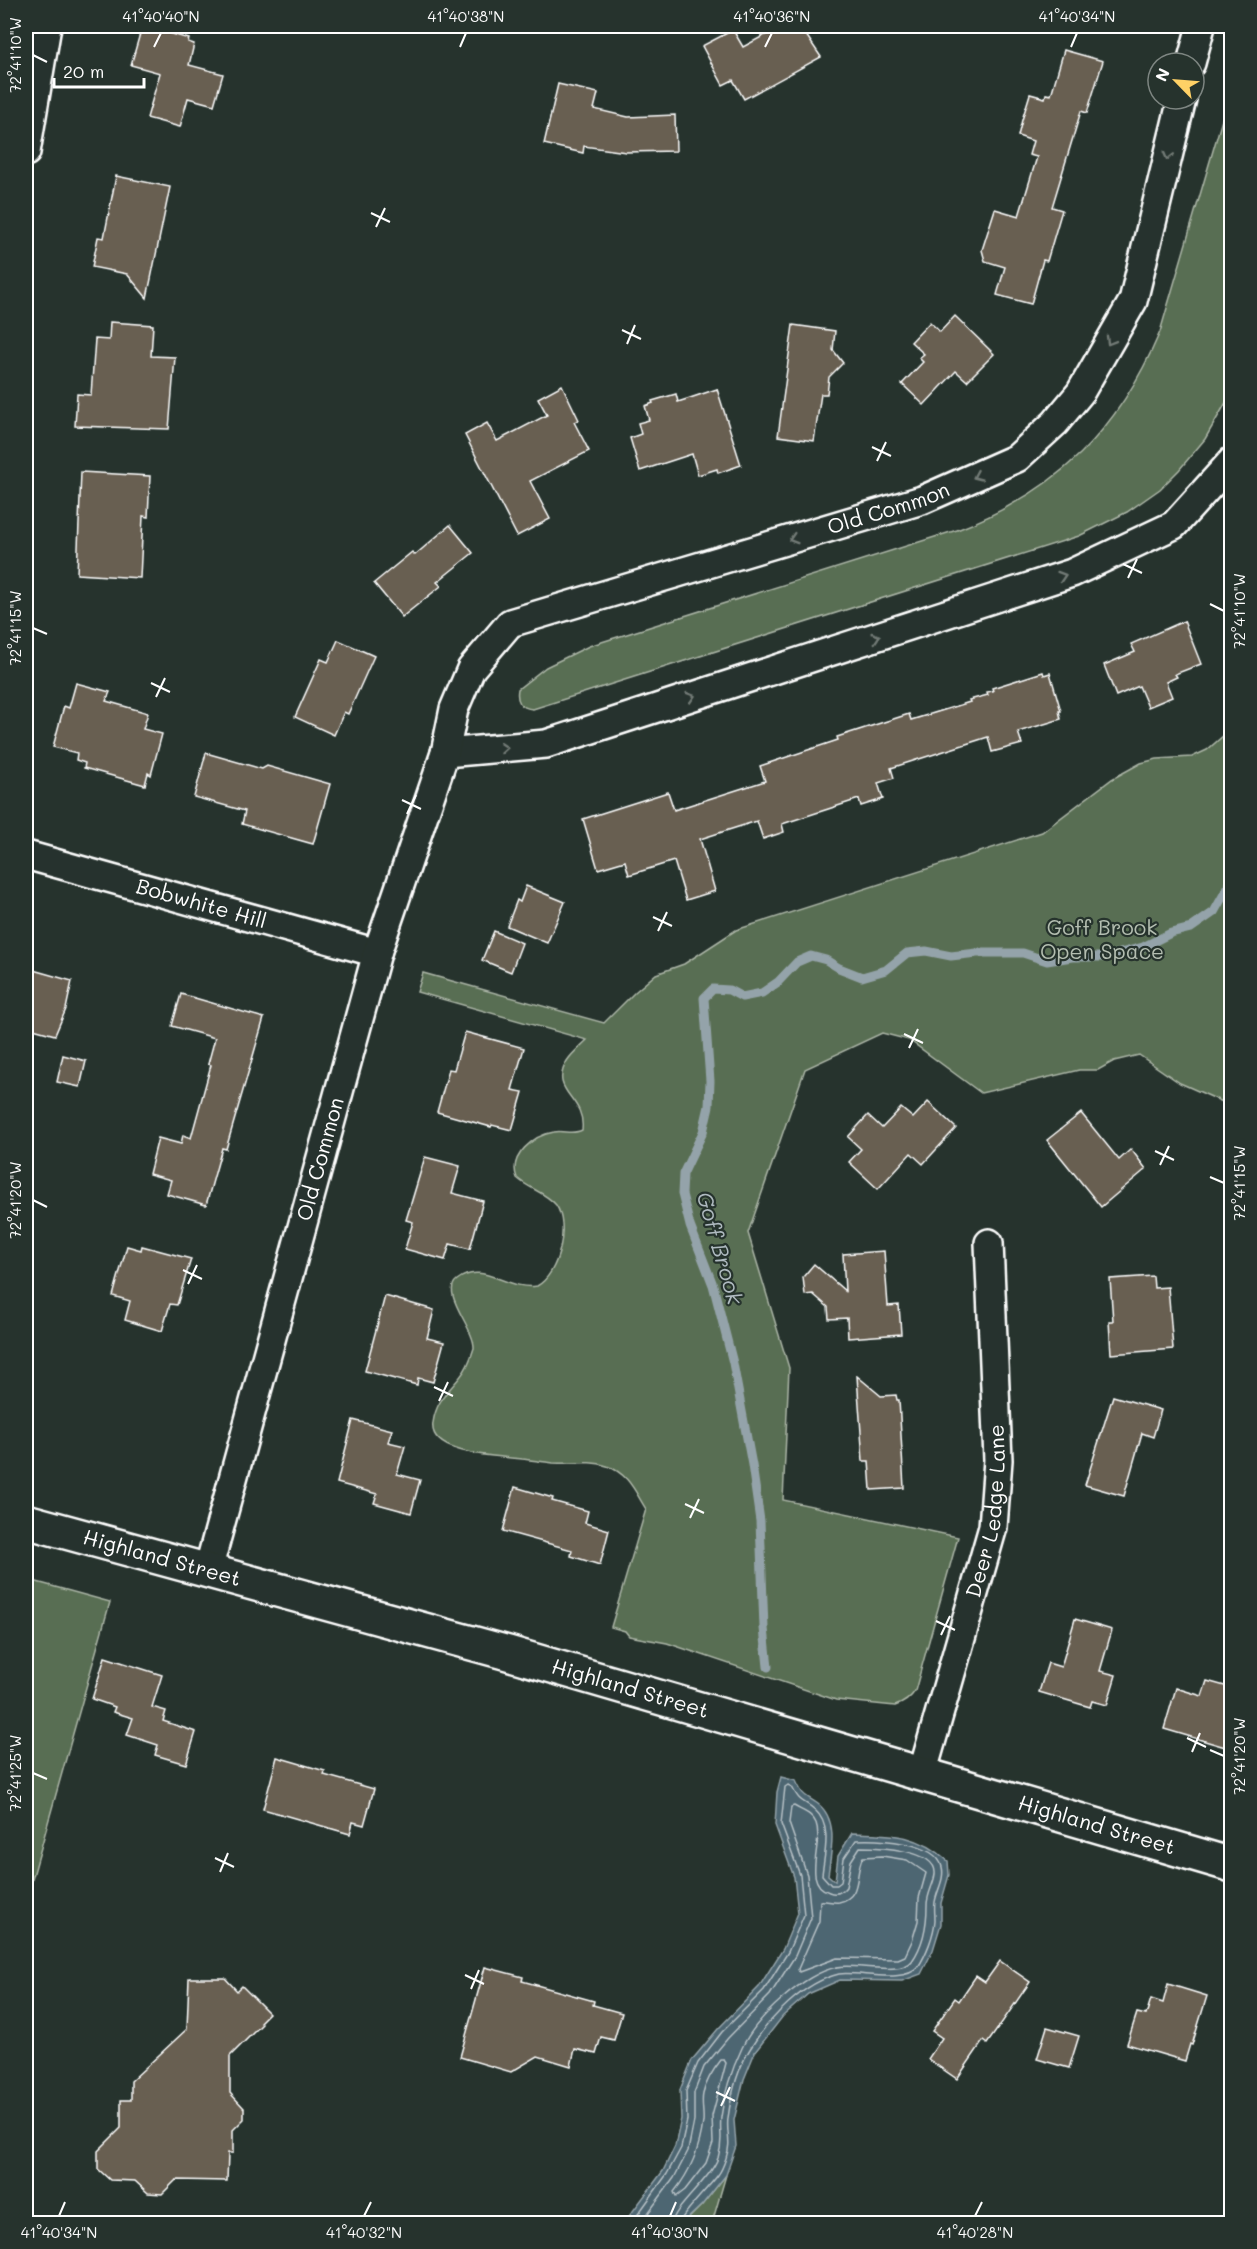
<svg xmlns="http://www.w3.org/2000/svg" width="1257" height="2249" viewBox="0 0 1257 2249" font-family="Mali,sans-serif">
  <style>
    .green { fill: #596e52; stroke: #acb6a8; stroke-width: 1.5 }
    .water { fill: #4d6672; stroke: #94a3aa; stroke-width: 1.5 }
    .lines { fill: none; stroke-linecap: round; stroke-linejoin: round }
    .shore { stroke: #b8c2c7; stroke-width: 1.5 }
    .stream { stroke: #94a3aa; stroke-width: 9 }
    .building { fill: #685f51; stroke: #fff; stroke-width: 1.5 }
    .street-casing { stroke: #fff; stroke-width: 32 }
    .secondary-casing { stroke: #fff; stroke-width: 38 }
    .street { stroke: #26332d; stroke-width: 27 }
    .secondary { stroke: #26332d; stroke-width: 33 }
    .oneway { stroke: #727a76 }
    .ticks { fill: none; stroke: #fff; stroke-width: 2 }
    .labels { text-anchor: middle; stroke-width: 4.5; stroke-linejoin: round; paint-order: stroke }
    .street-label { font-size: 21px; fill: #fff; stroke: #26332d }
    .park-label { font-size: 21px; fill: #b4beb1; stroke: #26332d }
    .water-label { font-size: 22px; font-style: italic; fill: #afbac0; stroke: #26332d }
    .neatline { fill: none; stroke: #fff; stroke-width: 2 }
    .ticks-label { font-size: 15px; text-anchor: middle; fill: #fff }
  </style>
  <rect width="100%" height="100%" fill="#26332d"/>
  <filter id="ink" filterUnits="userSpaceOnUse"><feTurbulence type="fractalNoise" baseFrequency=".0167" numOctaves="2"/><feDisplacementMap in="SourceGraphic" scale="12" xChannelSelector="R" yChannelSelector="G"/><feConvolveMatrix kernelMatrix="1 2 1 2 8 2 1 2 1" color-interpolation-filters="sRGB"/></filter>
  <g filter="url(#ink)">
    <g class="green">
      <path d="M1231 89V394L1205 439 1179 470 1160 489 1127 512 1079 536 533 709C520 708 516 701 518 689L546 667 589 646 957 530C1058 491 1118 431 1160 332Z"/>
      <path d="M1231 729V1109L1225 1103 1180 1083 1139 1055 1114 1061 1098 1070H1079L981 1093 909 1040 882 1033 805 1069 748 1233 789 1368 783 1500 958 1537 915 1691C910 1699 904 1703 895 1706L836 1700 667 1643 629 1636 625 1631 611 1627 646 1509C635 1492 629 1474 607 1466 590 1460 571 1464 553 1463 542 1462 532 1460 522 1459 501 1456 428 1456 433 1423 436 1401 448 1392 460 1377 467 1369 471 1358 474 1348 475 1329 440 1293 457 1280 482 1260 507 1291 537 1286 559 1274 570 1225 556 1205 545 1192 529 1189 517 1178 508 1156 534 1135 554 1132 563 1130 573 1135 582 1130 586 1096 548 1093 567 1061 572 1053 580 1047 587 1040L417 992 423 973 604 1023 635 992 656 974 684 964 736 930 1042 832 1112 779 1141 763 1157 759 1192 757 1207 750Z"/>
      <path d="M26 1579 110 1602 26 1901Z"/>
      <path d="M726 2175 712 2223 683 2224 702 2205Z"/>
    </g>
    <path class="water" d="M781 1777 796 1781C804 1798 804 1794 818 1804 839 1820 831 1852 828 1875L835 1881 838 1856 852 1833C890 1834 918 1833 948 1861L949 1875 941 1903V1924L933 1950 921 1974 902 1981 840 1980 808 1994 783 2016 755 2052 744 2079 734 2120 736 2146 726 2175 702 2205 683 2223H624L663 2171 675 2146 681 2119 680 2090 692 2060 718 2029 759 1987 783 1949 798 1913 794 1877 775 1825 777 1792Z"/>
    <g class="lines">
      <g class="shore">
        <path d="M882 1856 907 1860 926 1873 919 1898 918 1921 912 1941 905 1956 898 1959 837 1958 799 1972 798 1969 819 1921 820 1901C826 1900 832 1903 839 1902 863 1897 854 1872 863 1857Z"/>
        <path d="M721 2060H724L726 2063 712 2116 713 2143 706 2163 685 2190 676 2197 674 2192C690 2172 700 2148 703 2122 704 2113 701 2103 703 2094 706 2081 713 2070 721 2060Z"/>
        <path d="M631 2224 667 2174 681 2148 687 2120 686 2091 698 2063 722 2032 764 1990 788 1952 804 1915 800 1875 781 1824 785 1787 788 1785 792 1787C801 1805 803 1799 815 1810 833 1826 824 1855 822 1875L831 1885H837L841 1882 844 1858 856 1840C876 1839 936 1841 942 1867 945 1879 937 1890 935 1902 934 1908 935 1914 935 1920 934 1935 926 1955 918 1967 905 1984 858 1971 839 1974 804 1982 768 2019 750 2049 738 2068 731 2096 728 2118 726 2134 732 2141 726 2158 724 2164 722 2170 718 2175 711 2185 680 2216 679 2224"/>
        <path d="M640 2224 674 2178 688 2151 694 2121V2093L704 2067 728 2038 770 1995 795 1956 811 1918 807 1875 789 1823 791 1807 794 1806C802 1811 813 1814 816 1823 824 1844 801 1883 829 1892 836 1895 842 1892 846 1887L851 1861 860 1847C876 1847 937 1849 935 1874 934 1884 927 1894 927 1905 927 1924 924 1944 912 1961 901 1976 855 1963 837 1967 804 1974 756 2017 742 2048 732 2069 724 2094 721 2117 719 2134 724 2139 718 2158 710 2180 672 2209 672 2224"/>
      </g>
      <path class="stream" d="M768 1667 764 1628 760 1521 752 1465 733 1363 713 1285 690 1226 682 1194 683 1174 703 1132 709 1106 710 1081 704 998 713 989 729 990 742 997 762 993 778 982 797 962 811 956 826 960 839 968 862 977 886 970 907 953 926 951 951 956 977 953H1023L1047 961 1072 957H1105L1143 947 1171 933 1191 928 1214 912 1232 880"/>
    </g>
    <g class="building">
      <path d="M782 26H800L821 57 744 99 733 80 723 85 702 46 733 30 743 47Z"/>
      <path d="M149 27 189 39 188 42 194 44 189 65 223 74 214 105 188 98 180 127 147 118 160 73 131 65 141 30 148 31Z"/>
      <path d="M1064 50 1103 61 1087 113 1081 111 1052 207 1062 210 1047 261 1043 260 1031 304 997 295 1005 267 985 261 982 250 995 209 1019 216 1037 157 1029 155 1033 141 1018 136 1022 120 1030 94 1045 98 1046 94 1051 95Z"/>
      <path d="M558 84 598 93 594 109 628 117 675 115 676 151 626 152 584 146 583 153 544 144Z"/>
      <path d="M116 176 170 187 147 298 127 274 92 267 98 237 104 238Z"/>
      <path d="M955 316 994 354 967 381 956 371 924 405 902 384 923 362 919 358 924 354 911 342 930 322 940 332Z"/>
      <path d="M110 322 153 325 151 356 175 357 169 429 75 426 77 394 91 395 95 339 109 340Z"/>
      <path d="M793 325 835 331 833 350 843 363 829 377 827 394H821L814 441 778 436Z"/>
      <path d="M562 385 579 420 574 422 589 451 530 481 550 519 517 536 465 435 487 423 497 441 547 415 538 398Z"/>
      <path d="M717 389 741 465 718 473 717 469 698 475 692 454 640 471 630 438 641 434 638 423 649 420 645 406 653 403 652 401 676 394 678 402Z"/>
      <path d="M81 472 150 476 148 517 143 516 140 578 77 574Z"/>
      <path d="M450 525 473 553 437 582 441 586 402 617 374 583 412 552 415 555Z"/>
      <path d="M1184 621 1201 664 1175 674 1177 677 1166 682 1172 697 1148 707 1139 686 1116 696 1104 665 1135 652 1131 644Z"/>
      <path d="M338 640 374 656 348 714 344 712 334 735 295 717 321 659 328 662Z"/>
      <path d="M1043 672 1044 675 1050 673 1061 711H1059L1061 719 1018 732 1022 744 992 752 988 737 891 768 894 778 878 783 883 799 861 806 859 799 782 824 784 832 763 839 757 821 700 839 715 891 686 900 674 861 629 875 625 861 598 869 583 819 668 792 674 810 765 781 760 766 838 740 837 737 909 714 911 720 970 702 969 700 988 695 987 692 993 691 992 688Z"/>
      <path d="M76 683 110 692 106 701 148 713 143 729 162 734 151 775 148 773 145 785 84 768 85 763 76 760 77 753 53 747 64 706 69 708Z"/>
      <path d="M206 753 262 769 267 766 330 784 313 844 242 824 245 811 194 797Z"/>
      <path d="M526 886 565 902 547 943 507 926 517 900 520 902Z"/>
      <path d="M494 931 522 943 511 972 482 960Z"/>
      <path d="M26 968 72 981 66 1009 55 1035 26 1027Z"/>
      <path d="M181 994 264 1018 226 1149 222 1148 206 1205 167 1194 171 1180 149 1174 158 1138 181 1144 183 1135 191 1138 211 1065 208 1064 215 1038 172 1026Z"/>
      <path d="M465 1032 524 1048 512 1090 523 1092 512 1130 492 1125 491 1127 437 1112 449 1069 454 1070Z"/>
      <path d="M63 1055 86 1061 80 1087 57 1082Z"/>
      <path d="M928 1102 956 1128 923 1164 911 1153 878 1189 849 1162 861 1149 848 1137 868 1115 882 1128 901 1108 913 1118Z"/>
      <path d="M1081 1113 1119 1160 1131 1149 1146 1169 1101 1207 1047 1140Z"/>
      <path d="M425 1157 460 1166 452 1193 483 1201 470 1249 450 1244 445 1260 405 1249 413 1222 406 1220Z"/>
      <path d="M127 1246 141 1250 142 1246 191 1259 177 1305 170 1304 162 1331 125 1320 130 1301 113 1296Z"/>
      <path d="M884 1251 888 1306 899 1305 901 1334 848 1338 847 1318 829 1319 828 1307 813 1294 805 1295 803 1277 814 1264 845 1291 843 1254Z"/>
      <path d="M1153 1276 1154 1288 1168 1287 1173 1349 1111 1354 1109 1321H1113L1110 1279Z"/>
      <path d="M385 1296 434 1310 427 1338 444 1342 433 1382 418 1378 417 1385 365 1371Z"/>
      <path d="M857 1376 881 1396 896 1395 897 1400H899L904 1488 871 1490 869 1461H863Z"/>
      <path d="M1113 1396 1161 1410 1153 1437 1142 1433 1124 1496 1085 1485Z"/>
      <path d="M353 1420 392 1430 388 1442 405 1446 397 1474 420 1480 411 1513 374 1503 377 1494 337 1483Z"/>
      <path d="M515 1487 553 1498 552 1501 588 1511 585 1523 609 1530 600 1565 571 1556 572 1550 503 1531Z"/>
      <path d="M1075 1619 1112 1630 1100 1671 1116 1675 1107 1705 1092 1701 1090 1707 1039 1692 1048 1663 1061 1667Z"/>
      <path d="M105 1657 162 1675 152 1707 166 1711 163 1721 196 1732 186 1764 155 1755 158 1745 127 1735 133 1718 113 1712 115 1707 92 1699Z"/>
      <path d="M1207 1681 1232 1688V1749L1164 1729 1176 1688 1202 1696Z"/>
      <path d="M277 1757 325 1771 324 1775 374 1789 364 1825 353 1822 350 1834 263 1809Z"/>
      <path d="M1000 1961 1030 1982 987 2044 983 2041 957 2079 928 2059 942 2038 932 2031 955 1998 959 2001 976 1976 985 1982Z"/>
      <path d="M485 1967 523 1977 522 1981 594 2001 593 2005 622 2013 614 2040 601 2037 596 2054 575 2049 571 2066 538 2056 511 2072 460 2057Z"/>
      <path d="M189 1978H225L237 1991 242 1986 269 2013 260 2022 262 2024 230 2056V2093L244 2108V2119L233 2130V2153H228L227 2181 176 2180 162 2194 148 2193 135 2181 110 2180 98 2169V2151L121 2128V2100H131V2081L187 2029Z"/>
      <path d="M1168 1984 1207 1996 1192 2045 1190 2044 1185 2061 1127 2044 1137 2013 1146 2015 1151 1999 1163 2003Z"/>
      <path d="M1047 2027 1079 2036 1069 2068 1037 2059Z"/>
    </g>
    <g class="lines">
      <defs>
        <g id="street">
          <path d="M1191 63 1201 26"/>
          <path d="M26 152 47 26"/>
          <path d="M445 753 546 744 1072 573 1174 525 1232 461"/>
          <path id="s1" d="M26 855 377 953"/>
          <path id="s2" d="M208 1570 377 953 445 753 454 709 471 669 510 623 922 500 1017 458 1055 423 1080 393 1133 301 1182 99"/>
          <path id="s3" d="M922 1774 993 1527 998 1460 989 1243"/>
        </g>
        <g id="secondary">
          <path id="s4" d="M26 1521 508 1653 1232 1865"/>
        </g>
      </defs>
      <use href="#street" class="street-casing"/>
      <use href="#secondary" class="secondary-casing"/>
      <use href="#street" class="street"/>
      <use href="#secondary" class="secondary"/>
    </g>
    <defs><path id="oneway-chevron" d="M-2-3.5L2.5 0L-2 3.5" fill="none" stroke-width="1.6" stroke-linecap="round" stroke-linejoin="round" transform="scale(1.5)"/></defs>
    <g class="oneway">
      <use href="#oneway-chevron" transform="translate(1168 156) rotate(104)"/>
      <use href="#oneway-chevron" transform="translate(1110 341) rotate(120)"/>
      <use href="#oneway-chevron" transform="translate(977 476) rotate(156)"/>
      <use href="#oneway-chevron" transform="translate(793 539) rotate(163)"/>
      <use href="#oneway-chevron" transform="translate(1062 576) rotate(-18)"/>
      <use href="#oneway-chevron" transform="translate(876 637) rotate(-18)"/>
      <use href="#oneway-chevron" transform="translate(691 697) rotate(-18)"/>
      <use href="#oneway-chevron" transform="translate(504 748) rotate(-5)"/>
    </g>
  </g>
  <path class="ticks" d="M154 47 161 33M460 47 466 33M765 47 772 33M1071 47 1077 33M33 55 47 62M371 213 390 222M376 227 385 208M622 330 641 339M627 344 635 325M872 447 891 456M877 461 886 442M1123 564 1142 573M1128 578 1137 559M1210 604 1224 611M33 628 47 634M151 683 170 692M156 697 165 678M402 800 421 809M407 814 416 795M653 917 672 926M658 931 667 912M904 1034 923 1043M909 1048 918 1029M1155 1151 1174 1160M1160 1165 1169 1146M1210 1177 1224 1183M33 1200 47 1207M183 1270 202 1279M188 1284 197 1265M434 1387 453 1396M439 1401 448 1382M685 1504 704 1513M690 1518 699 1499M936 1621 955 1630M941 1635 950 1616M1187 1738 1206 1747M1210 1750 1224 1756M1192 1752 1200 1733M33 1773 47 1779M215 1858 234 1867M220 1872 228 1853M465 1975 484 1984M471 1989 479 1970M716 2092 735 2101M721 2106 730 2087M59 2216 65 2202M364 2216 371 2202M670 2216 676 2202M975 2216 982 2202"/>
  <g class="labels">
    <g class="street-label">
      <text dy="7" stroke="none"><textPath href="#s2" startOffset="1395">Old Common</textPath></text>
      <text dy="7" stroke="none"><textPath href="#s1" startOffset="182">Bobwhite Hill</textPath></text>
      <text dy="7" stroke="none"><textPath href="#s2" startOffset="426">Old Common</textPath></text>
      <text dy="7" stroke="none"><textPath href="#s3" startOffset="272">Deer Ledge Lane</textPath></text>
      <text dy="7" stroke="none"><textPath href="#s4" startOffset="141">Highland Street</textPath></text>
      <text dy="7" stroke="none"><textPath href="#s4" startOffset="627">Highland Street</textPath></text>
      <text dy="7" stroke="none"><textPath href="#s4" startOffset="1113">Highland Street</textPath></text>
    </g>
    <g class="park-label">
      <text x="1102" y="935">Goff Brook<tspan x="1102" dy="24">Open Space</tspan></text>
    </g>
    <g class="water-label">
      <text transform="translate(720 1248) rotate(74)" y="8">Goff Brook</text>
    </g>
  </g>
  <rect width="1257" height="2249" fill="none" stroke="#26332d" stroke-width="66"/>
  <g transform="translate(1176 81) rotate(295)"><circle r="28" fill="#26332d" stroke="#7d8581" stroke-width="1.5"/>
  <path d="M0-4.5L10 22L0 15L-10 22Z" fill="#ffd166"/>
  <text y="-9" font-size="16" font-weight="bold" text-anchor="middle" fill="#ffffff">N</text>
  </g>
  <path d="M54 78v9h90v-9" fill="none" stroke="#ffffff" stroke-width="3"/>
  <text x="63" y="78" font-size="18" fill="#ffffff" stroke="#26332d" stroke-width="4.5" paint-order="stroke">20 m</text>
  <rect x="33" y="33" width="1191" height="2183" class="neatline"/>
  <g class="ticks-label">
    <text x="161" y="22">41°40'40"N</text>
    <text x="466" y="22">41°40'38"N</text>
    <text x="772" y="22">41°40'36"N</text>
    <text x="1077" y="22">41°40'34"N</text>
    <text transform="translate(16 55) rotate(-90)" y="5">72°41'10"W</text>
    <text transform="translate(1240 611) rotate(-90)" y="5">72°41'10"W</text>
    <text transform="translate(16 628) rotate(-90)" y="5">72°41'15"W</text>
    <text transform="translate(1240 1183) rotate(-90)" y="5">72°41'15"W</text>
    <text transform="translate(16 1200) rotate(-90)" y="5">72°41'20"W</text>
    <text transform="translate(1240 1756) rotate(-90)" y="5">72°41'20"W</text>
    <text transform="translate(16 1773) rotate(-90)" y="5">72°41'25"W</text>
    <text x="59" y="2238">41°40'34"N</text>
    <text x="364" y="2238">41°40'32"N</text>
    <text x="670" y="2238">41°40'30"N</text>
    <text x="975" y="2238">41°40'28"N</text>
  </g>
</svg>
